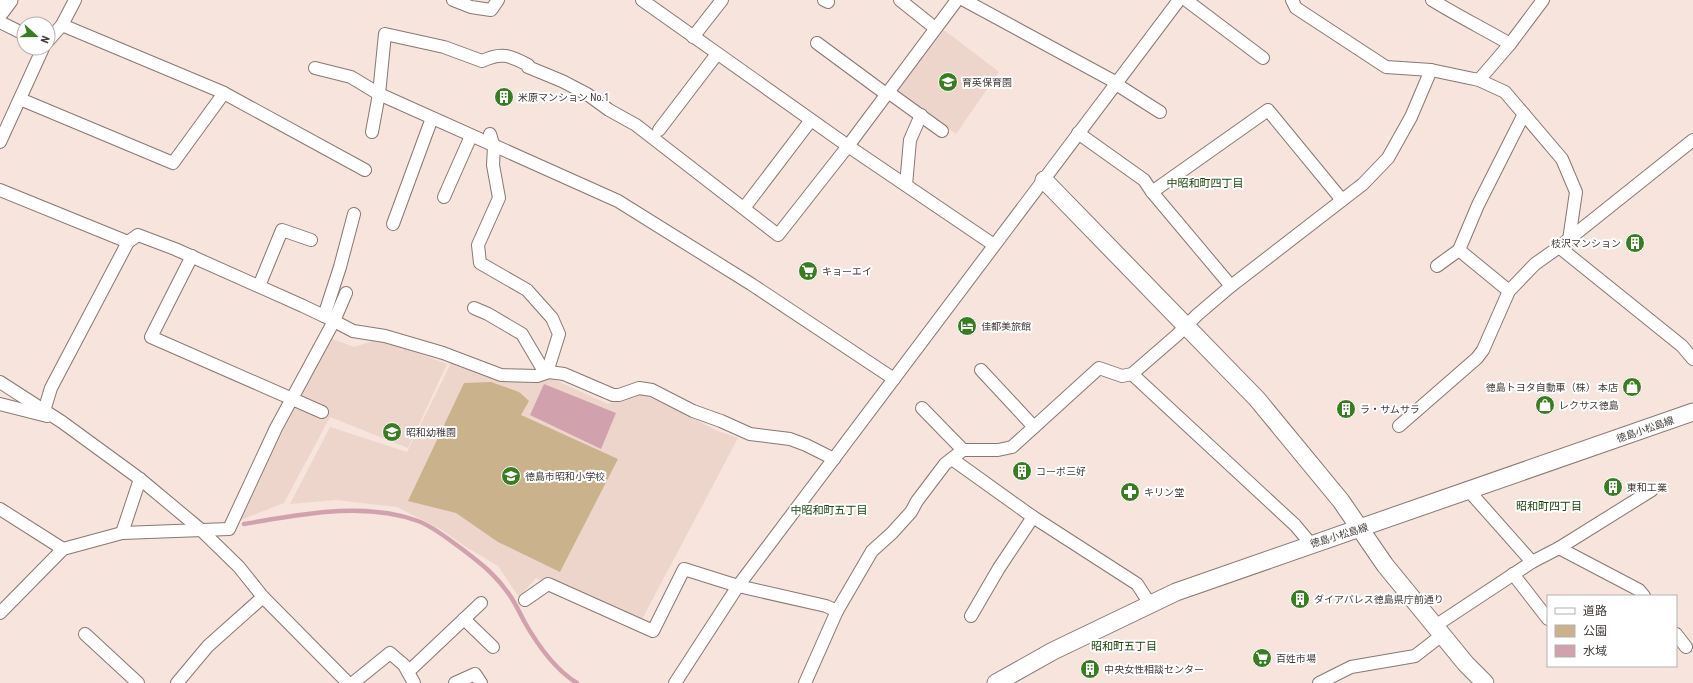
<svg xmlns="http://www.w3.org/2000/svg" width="1693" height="683" viewBox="0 0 1693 683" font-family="'Roboto Condensed','Noto Sans JP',sans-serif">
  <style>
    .built { fill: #eed5cc }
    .green { fill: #c9b28c }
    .water { fill: #d1a2ad }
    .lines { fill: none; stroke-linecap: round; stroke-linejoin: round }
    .stream { stroke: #d1a2ad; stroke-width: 4.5 }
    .street-casing { stroke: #887872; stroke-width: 14 }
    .secondary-casing { stroke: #887872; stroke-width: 19 }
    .street { stroke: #fff; stroke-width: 12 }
    .secondary { stroke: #fff; stroke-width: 17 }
    .labels { text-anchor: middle; stroke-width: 4; stroke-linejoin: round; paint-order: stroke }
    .poi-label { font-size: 10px; fill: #423b38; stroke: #fff; text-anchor: start }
    .street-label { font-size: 10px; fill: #423b38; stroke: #fff }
    .neighbourhood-label { font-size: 11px; fill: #1b470c; stroke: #fff }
  </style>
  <rect width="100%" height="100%" fill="#f6e4dd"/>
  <g class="built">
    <path d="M944 30 999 72 956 134 897 92Z"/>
    <path d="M330 338 354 347 379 339 447 364 408 448 330 417 284 503 238 521Z"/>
    <path d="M452 361 555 380 608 404 625 398 637 391 718 431 738 438 640 623 536 578 519 597 498 566 466 547 442 530 397 507 336 500 290 504 330 427 407 452Z"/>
  </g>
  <path class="green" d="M491 382 519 392 529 401 521 415 618 459 560 572 498 542 456 513 408 501 464 383Z"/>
  <path class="water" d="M544 384 616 413 601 449 530 415Z"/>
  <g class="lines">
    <path class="stream" d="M244 524C299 515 363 501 418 521 434 527 448 539 462 549 483 565 496 575 511 597 516 605 520 613 524 621 537 644 554 669 577 683"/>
    <defs>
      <g id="street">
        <path d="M453 0 471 7 491 10 498 0"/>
        <path d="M642 0 848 146 994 245"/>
        <path d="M824 0 828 2"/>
        <path d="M900 0 935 28"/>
        <path d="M964 0 1117 83"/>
        <path d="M1186 0 1263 58"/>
        <path d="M1292 0 1296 8 1386 67 1431 70 1469 78 1479 80 1505 92 1562 159 1576 192 1569 240"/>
        <path d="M1432 0C1458 16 1484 29 1510 44"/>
        <path d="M0 22 24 34"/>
        <path d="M62 25 75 0"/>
        <path d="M693 37 722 0"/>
        <path d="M48 41 62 25 222 92 365 170"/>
        <path d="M817 43 886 94"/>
        <path d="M315 68 351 77 379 94 618 201 751 284 894 379"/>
        <path d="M1479 80 1510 44 1543 0"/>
        <path d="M1116 84 1160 112"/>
        <path d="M888 92 942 131"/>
        <path d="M20 99 173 163 224 93"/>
        <path d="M659 130 717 54"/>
        <path d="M372 132 379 94 385 34 444 47 482 61C501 52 509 55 528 65V67L562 81 587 94 609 110 636 125 778 235 848 146 957 0"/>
        <path d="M1078 133 1144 180 1152 192 1231 286"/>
        <path d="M490 134 494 147 493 165 499 198 478 245 480 263 527 290 552 318 559 334 549 366V372"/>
        <path d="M0 142 43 48"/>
        <path d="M906 185 910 140 921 115"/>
        <path d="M0 190 128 242 138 235 175 249 303 306 324 316"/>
        <path d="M1152 192 1268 110 1342 200"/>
        <path d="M444 197 471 136"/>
        <path d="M744 208 811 120"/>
        <path d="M393 224 432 118"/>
        <path d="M1559 247 1682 346 1693 359"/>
        <path d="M192 256 151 337 322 412"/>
        <path d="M1437 266 1459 250"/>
        <path d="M259 286 282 230 311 240"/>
        <path d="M1509 291 1459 250 1478 205 1524 114"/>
        <path d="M346 293 334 321 353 331 385 336 443 353 501 375 537 376 549 372 564 374 613 395H619L639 388 652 390 693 411 721 421 750 434 790 439 806 445 834 459"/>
        <path d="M474 308 488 314 522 334 545 373"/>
        <path d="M981 370 1034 427"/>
        <path d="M1132 374 1295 525 1311 544"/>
        <path d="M0 382 62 422 140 479 200 529 239 567 263 597 348 683"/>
        <path d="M0 404 47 416"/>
        <path d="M922 408 963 450"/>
        <path d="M44 411 51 388 128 242"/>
        <path d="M1399 426 1477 358 1483 350 1509 291 1535 264 1559 247 1693 140"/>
        <path d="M952 459 1033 517 1137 584 1150 604"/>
        <path d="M1469 491 1532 562"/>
        <path d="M0 509 63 549"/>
        <path d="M122 533 140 479"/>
        <path d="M1559 548 1639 590 1644 596"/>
        <path d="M1513 574 1548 619"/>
        <path d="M525 600 548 584 653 631 684 569 738 586 826 606 837 611"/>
        <path d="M0 613 63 549 122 533 229 529 276 428 334 321 324 316 340 267 354 214"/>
        <path d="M971 616 999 568 1033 517"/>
        <path d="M464 619 493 647"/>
        <path d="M1435 626 1532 562 1559 548 1652 490"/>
        <path d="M85 634 138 683"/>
        <path d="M1676 634 1686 647"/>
        <path d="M408 672 481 603"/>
        <path d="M177 683 208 646 263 597"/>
        <path d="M353 683 390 653 404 665 414 683"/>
        <path d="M455 683 475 674 481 683"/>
        <path d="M675 683 738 586 1179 0"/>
        <path d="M805 683 837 611 872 551 892 533 911 512 917 501 945 464 963 450H998L1012 447 1099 368 1122 376 1132 374 1177 335 1197 315 1231 286 1363 184 1388 158 1411 117 1431 70"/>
        <path d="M1319 683 1351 667 1415 656 1442 635"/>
      </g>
      <g id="secondary">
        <path d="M0 12 9 0"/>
        <path d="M1044 180 1257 399 1341 501 1385 565 1466 664 1485 683"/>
        <path d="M996 683 1053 651 1176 592 1693 412"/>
      </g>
    </defs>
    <use href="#street" class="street-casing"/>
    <use href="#secondary" class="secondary-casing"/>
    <use href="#street" class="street"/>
    <use href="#secondary" class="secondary"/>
  </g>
  <defs>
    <symbol id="school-disc" viewBox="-11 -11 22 22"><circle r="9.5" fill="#387d21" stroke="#fff"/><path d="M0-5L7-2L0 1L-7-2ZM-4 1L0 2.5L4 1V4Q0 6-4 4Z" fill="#fff"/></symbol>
    <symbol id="building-disc" viewBox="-11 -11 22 22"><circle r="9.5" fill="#387d21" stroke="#fff"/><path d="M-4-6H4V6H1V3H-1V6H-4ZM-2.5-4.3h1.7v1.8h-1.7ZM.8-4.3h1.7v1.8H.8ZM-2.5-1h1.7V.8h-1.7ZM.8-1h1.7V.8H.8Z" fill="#fff"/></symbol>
    <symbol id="supermarket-disc" viewBox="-11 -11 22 22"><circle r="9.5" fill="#387d21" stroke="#fff"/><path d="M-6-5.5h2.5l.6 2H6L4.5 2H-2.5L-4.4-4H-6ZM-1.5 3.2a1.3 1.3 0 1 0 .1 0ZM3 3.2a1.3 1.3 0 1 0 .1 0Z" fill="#fff"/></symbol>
    <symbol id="hotel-disc" viewBox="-11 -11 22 22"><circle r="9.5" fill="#387d21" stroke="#fff"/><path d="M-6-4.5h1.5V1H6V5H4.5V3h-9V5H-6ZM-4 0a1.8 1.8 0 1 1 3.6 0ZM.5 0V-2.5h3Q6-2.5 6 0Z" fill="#fff"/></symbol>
    <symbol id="shop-disc" viewBox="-11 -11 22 22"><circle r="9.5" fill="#387d21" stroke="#fff"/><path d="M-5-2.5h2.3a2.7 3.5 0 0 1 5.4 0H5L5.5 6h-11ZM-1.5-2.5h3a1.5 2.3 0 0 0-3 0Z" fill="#fff"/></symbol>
    <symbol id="pharmacy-disc" viewBox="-11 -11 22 22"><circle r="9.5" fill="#387d21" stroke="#fff"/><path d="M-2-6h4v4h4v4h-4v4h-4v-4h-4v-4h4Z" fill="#fff"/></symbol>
  </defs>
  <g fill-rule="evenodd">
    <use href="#school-disc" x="937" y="71" width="22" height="22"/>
    <use href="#building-disc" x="493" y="86" width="22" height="22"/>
    <use href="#building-disc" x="1624" y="232" width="22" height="22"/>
    <use href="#supermarket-disc" x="797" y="260" width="22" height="22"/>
    <use href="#hotel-disc" x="956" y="315" width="22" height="22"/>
    <use href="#shop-disc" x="1621" y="376" width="22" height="22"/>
    <use href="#shop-disc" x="1534" y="394" width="22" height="22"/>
    <use href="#building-disc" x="1335" y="398" width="22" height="22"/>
    <use href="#school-disc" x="381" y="421" width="22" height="22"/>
    <use href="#building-disc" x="1011" y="460" width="22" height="22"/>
    <use href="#school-disc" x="500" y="465" width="22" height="22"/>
    <use href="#building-disc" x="1602" y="476" width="22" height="22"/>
    <use href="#pharmacy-disc" x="1119" y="481" width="22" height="22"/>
    <use href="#building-disc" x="1289" y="588" width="22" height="22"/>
    <use href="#supermarket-disc" x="1251" y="647" width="22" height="22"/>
    <use href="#building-disc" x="1079" y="658" width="22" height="22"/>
  </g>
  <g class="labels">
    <g class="poi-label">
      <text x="962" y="86">育英保育園</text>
      <text x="518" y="101">米原マンション No.1</text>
      <text x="1621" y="247" text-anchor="end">枝沢マンション</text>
      <text x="822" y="275">キョーエイ</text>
      <text x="981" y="330">佳都美旅館</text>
      <text x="1618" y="391" text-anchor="end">徳島トヨタ自動車（株） 本店</text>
      <text x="1559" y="409">レクサス徳島</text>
      <text x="1360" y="413">ラ・サムサラ</text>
      <text x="406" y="436">昭和幼稚園</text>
      <text x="1036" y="475">コーポ三好</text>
      <text x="525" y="480">徳島市昭和小学校</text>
      <text x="1627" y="491">東和工業</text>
      <text x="1144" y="496">キリン堂</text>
      <text x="1314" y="603">ダイアパレス徳島県庁前通り</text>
      <text x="1276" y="662">百姓市場</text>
      <text x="1104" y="673">中央女性相談センター</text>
    </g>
    <g class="street-label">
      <text transform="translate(1645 429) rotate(-19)" y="4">徳島小松島線</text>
      <text transform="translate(1339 535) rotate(-17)" y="4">徳島小松島線</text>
    </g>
    <g class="neighbourhood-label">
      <text x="1205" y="187">中昭和町四丁目</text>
      <text x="1549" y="510">昭和町四丁目</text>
      <text x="829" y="514">中昭和町五丁目</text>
      <text x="1124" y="650">昭和町五丁目</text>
    </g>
  </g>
  <rect x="1547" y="595" width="130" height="72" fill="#ffffff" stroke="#b3b1af"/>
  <rect x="1555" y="608" width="20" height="6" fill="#ffffff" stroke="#b3b1af"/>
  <text x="1583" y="615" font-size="12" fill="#423b38">道路</text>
  <rect x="1555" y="625" width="20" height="12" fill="#c9b28c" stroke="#b3b1af"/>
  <text x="1583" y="635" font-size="12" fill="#423b38">公園</text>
  <rect x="1555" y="645" width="20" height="12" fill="#d1a2ad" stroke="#b3b1af"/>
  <text x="1583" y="655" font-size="12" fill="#423b38">水域</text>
  <g transform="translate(36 36) rotate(111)"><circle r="19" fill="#ffffff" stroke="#b3b1af"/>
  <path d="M0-3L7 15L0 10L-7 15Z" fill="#387d21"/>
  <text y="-6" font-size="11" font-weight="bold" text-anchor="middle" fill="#423b38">N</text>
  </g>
</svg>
